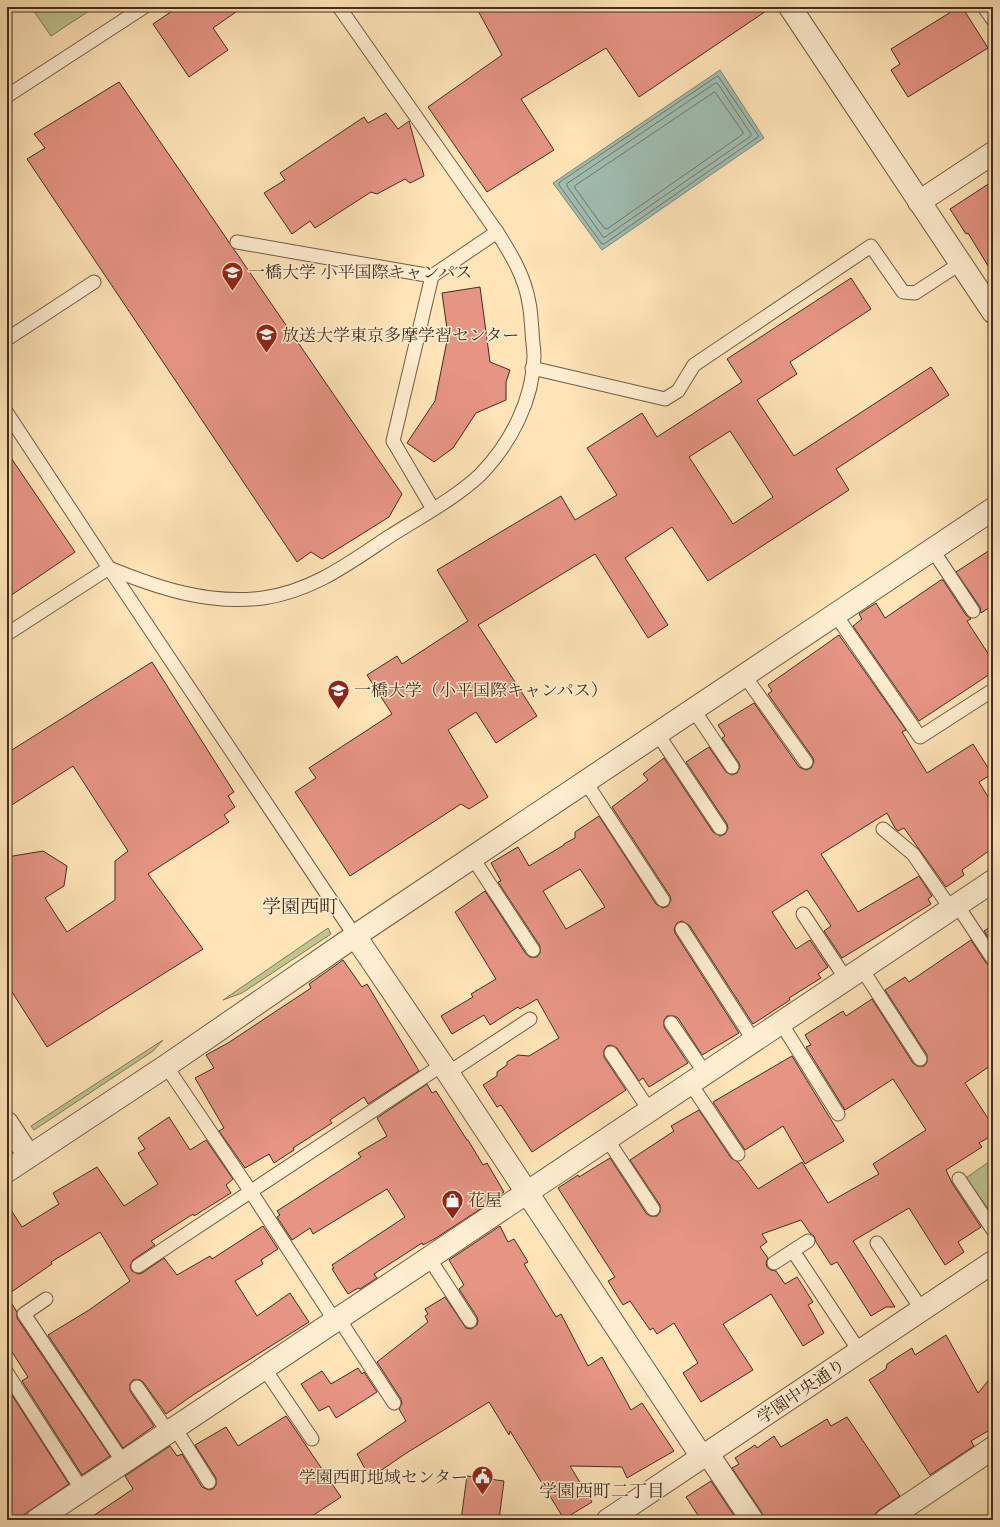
<svg xmlns="http://www.w3.org/2000/svg" width="1000" height="1527" viewBox="0 0 1000 1527" font-family="Cardo,'Noto Serif JP',serif">
  <style>
    .green { fill: #bdc590; stroke: #807958 }
    .water { fill: #a0beb2; stroke: #7b8478 }
    .lines { fill: none; stroke-linecap: round; stroke-linejoin: round }
    .shore { stroke: #727669; stroke-width: 1 }
    .building { fill: #e69484; stroke: #432d20; fill-rule: evenodd }
    .service-casing { stroke: #725b46; stroke-width: 15 }
    .minor-casing { stroke: #725b46; stroke-width: 24 }
    .tertiary-casing { stroke: #725b46; stroke-width: 24 }
    .service { stroke: #feedd0; stroke-width: 13 }
    .minor { stroke: #feedd0; stroke-width: 22 }
    .tertiary { stroke: #feedd0; stroke-width: 22 }
    .labels { text-anchor: middle; stroke-width: 3; stroke-linejoin: round; paint-order: stroke }
    .poi-label { font-size: 17px; fill: #432d20; stroke: #feedd0; text-anchor: start }
    .street-label { font-size: 17px; fill: #432d20; stroke: #feedd0 }
    .neighbourhood-label { font-size: 18px; fill: #432d20; stroke: #feedd0 }
    .quarter-label { font-size: 19px; fill: #432d20; stroke: #feedd0 }
  </style>
  <rect width="100%" height="100%" fill="#fee4b7"/>
  <filter id="stains"><feTurbulence type="fractalNoise" baseFrequency=".005" numOctaves="4"/><feColorMatrix values="0 0 0 0 .2 0 0 0 0 .09 0 0 0 0 .02 0 0 0 .5 -.17"/></filter>
  <radialGradient id="worn" r=".72"><stop offset=".6" stop-color="#630" stop-opacity="0"/><stop offset="1" stop-color="#630" stop-opacity=".3"/></radialGradient>
  <g class="green">
    <path d="M31 7H95L51 36Z"/>
    <path d="M328 928 331 934 242 993 223 1000Z"/>
    <path d="M163 1040 153 1051 34 1130 31 1126Z"/>
    <path d="M993 1159V1216L966 1178Z"/>
  </g>
  <path class="water" d="M720 70 764 138 602 250 553 183Z"/>
  <g class="lines">
    <g class="shore">
      <path d="M718 76 758 135V137L604 244H602L559 185V183Z"/>
      <path d="M716 83 718 84 751 134V136L605 237H603L567 186V184Z"/>
      <path d="M715 92 743 132V134L607 229 604 228 575 188V186Z"/>
    </g>
  </g>
  <g class="building">
    <path d="M178 7H243L213 28 228 50 189 77 153 24Z"/>
    <path d="M476 7H772L639 97 606 48 521 99 554 150 487 192 428 107 502 55Z"/>
    <path d="M959 7H962L988 48 908 97 891 70 900 64 891 49Z"/>
    <path d="M119 82 402 494 389 517 322 559 311 552 297 562 27 159 45 148 34 134Z"/>
    <path d="M386 113 398 129 409 121 424 176 410 183 405 179 377 194 371 192 315 228 310 221 292 234 264 193 285 180 280 173 364 117 368 123Z"/>
    <path d="M993 181V274L968 233 966 234 950 209Z"/>
    <path d="M851 278 871 309 790 362 797 374 757 400 794 456 931 367 949 395 836 469 849 490 708 581 672 527 625 558 668 625 648 638 595 554 478 625 537 716 496 743 476 712 448 730 488 797 469 809 461 804 350 876 295 792 316 778 309 768 392 714 367 675 397 656 402 664 468 621 437 570 561 496 575 520 617 495 587 448 642 413 657 437 742 382 727 359ZM730 431 773 497 733 524 689 457Z"/>
    <path d="M480 287 490 362 510 370 506 382V400L476 413 453 448 434 462 407 443 435 401 448 336 442 293Z"/>
    <path d="M7 452 75 552 7 598Z"/>
    <path d="M993 548V605L981 613 980 607 956 572Z"/>
    <path d="M941 580H943L966 615 971 619 967 621 993 661V672L919 721 853 626 862 619 859 614 876 603 885 618Z"/>
    <path d="M839 635 906 730 902 732 927 773 973 744 992 774 979 782 993 805V848L962 870 964 875 946 887 904 828 898 831 895 828 887 813 821 854 858 912 919 876 932 896 928 899 931 904 842 958 824 931 831 926 807 890 772 912 796 949 810 940 828 967 818 974 821 978 789 998 790 1000 753 1024 689 925 682 921 677 923 674 929 675 933 739 1033 702 1055 678 1018 674 1016H667L664 1020V1027L688 1063 649 1087 643 1078 639 1081 617 1048 611 1045 607 1046 604 1050V1057L626 1090 532 1152 501 1105 497 1107 483 1085 497 1076V1072L507 1065V1062L518 1055 529 1056 559 1038 537 999 520 1009 518 1007 490 1025 484 1015 452 1034 441 1016 473 997 471 994 496 979 455 912 485 891 526 954 530 957H537L540 953V946L498 882 501 881 491 863 518 847 529 866 564 845V844L575 838V832L599 816 656 904 663 908 668 906 671 900 670 896 612 807 648 780 643 774 664 758 713 832 720 836 725 834 728 828 727 824 686 762 709 747 726 772 732 775 737 773 740 767 739 763 722 738 725 736 718 725 754 703 799 767 806 770 811 768 814 762 813 758 768 694 772 691 768 685ZM580 869 605 907 566 929 543 891Z"/>
    <path d="M152 662 234 792 228 796 235 807 224 815 229 822 148 874 203 949 47 1047 7 984V857L43 851 67 866 64 886 45 898 67 932 115 900V861L128 851 73 766 7 808V753Z"/>
    <path d="M993 925V945L984 931Z"/>
    <path d="M971 940 986 963 993 967V1064L965 1083 993 1126V1135L979 1143 982 1147 946 1170 952 1183 981 1227 958 1242 964 1252 945 1265 909 1208 853 1241 895 1307H886L871 1316 837 1262 831 1265 816 1242 814 1236 810 1233 801 1220 762 1234 767 1242 760 1247 768 1258 766 1263 767 1267 771 1270 776 1271 785 1284 797 1277 813 1302 808 1305 824 1333 803 1346 771 1294 723 1324 753 1370 701 1402 683 1373 698 1363 674 1323 657 1334 653 1328 650 1330 630 1301 623 1305 608 1281 615 1277 558 1188 578 1175 579 1177 610 1158 646 1213 650 1216H657L660 1212V1205L630 1160 674 1131 671 1126 699 1110 731 1158 738 1162 758 1189 802 1162 828 1203 879 1174 873 1164 926 1130 893 1079 845 1110 806 1047 811 1045 805 1035 843 1011 846 1016 872 999 913 1063 917 1066H924L927 1062V1055L885 990 905 977 909 982Z"/>
    <path d="M343 960 362 987 367 984 419 1071 368 1104 364 1097 330 1120 332 1123 293 1148 294 1150 274 1163 269 1154 245 1168 219 1131 224 1128 195 1078 214 1068 206 1055 228 1043 311 988 309 984Z"/>
    <path d="M792 1056 844 1141 805 1164 783 1126 745 1150 713 1102Z"/>
    <path d="M427 1084 432 1093 436 1091 467 1140H468L483 1165 487 1163 504 1192 487 1202 488 1204 436 1238 423 1245 422 1243 374 1274 377 1278 360 1289 358 1288 348 1294 332 1269 334 1268 332 1265 405 1217 387 1189 313 1234 310 1228 292 1240 277 1217 280 1215 277 1211 361 1157 358 1153 387 1136 377 1118Z"/>
    <path d="M169 1117 190 1150 206 1140 233 1179 226 1185 231 1193 194 1216 193 1214 151 1241 155 1245 133 1260 130 1266 132 1271 138 1274 142 1273 164 1258 177 1275 210 1256 212 1259 263 1226 278 1249 261 1260 263 1264 235 1281 257 1316 290 1293 309 1322 193 1395 166 1414 143 1382 140 1380H133L130 1384V1391L154 1426 123 1448 48 1335 89 1310 130 1281 100 1232 51 1262 52 1264 7 1295V1204L22 1227 59 1204 53 1193 97 1167 124 1206 158 1184 138 1153 145 1149 138 1138Z"/>
    <path d="M500 1226 508 1242 514 1239 528 1262 524 1264 556 1317 561 1314 588 1366 602 1357 631 1410 642 1403 674 1451 627 1478 622 1467 570 1466 592 1502 564 1519 510 1431 509 1435 489 1402 405 1454 370 1478 357 1454 406 1421 399 1409 402 1403 401 1399 377 1362 428 1322 425 1316 428 1314 425 1309 445 1297 466 1328 471 1329 477 1325 478 1321 477 1317 459 1289 464 1285 449 1260Z"/>
    <path d="M7 1296 17 1312V1318L110 1456 82 1475 22 1381 28 1377 7 1344Z"/>
    <path d="M946 1335 978 1393 993 1375V1428L971 1441 974 1446 930 1475 869 1380 886 1369 887 1364 912 1348 915 1355Z"/>
    <path d="M358 1368 362 1374 364 1372 377 1392 336 1418 329 1406 319 1411 301 1384 322 1371 331 1384Z"/>
    <path d="M8 1389 69 1484 16 1520H7Z"/>
    <path d="M286 1416 341 1497 306 1520H87L133 1489 125 1476 170 1446 177 1456 182 1454 202 1487 209 1490 213 1489 216 1485V1478L195 1445 226 1427 238 1446Z"/>
    <path d="M847 1417 900 1496 879 1510 875 1514 874 1520H764L762 1513 732 1468 739 1464 735 1458 755 1445 757 1448 774 1436 781 1447 827 1419 831 1426Z"/>
    <path d="M467 1476 504 1481 499 1520H461Z"/>
    <path d="M711 1481 737 1520H701L686 1497Z"/>
  </g>
  <g class="lines">
    <defs>
      <g id="service">
        <path d="M984 7 993 20"/>
        <path d="M7 96 144 7"/>
        <path d="M237 242 432 276"/>
        <path d="M7 339 94 282"/>
        <path d="M532 368 665 399 678 391 694 365 871 246 903 292 915 293 961 263"/>
        <path d="M7 413 109 568 355 936"/>
        <path d="M433 509 393 441 432 276 497 232"/>
        <path d="M932 549 973 611"/>
        <path d="M835 614 920 737 993 690"/>
        <path d="M7 634 109 568C158 588 209 605 263 598 312 591 348 564 387 538 418 518 453 500 480 475 510 444 533 401 534 357 534 348 532 339 532 330 531 321 531 312 529 303 525 277 511 254 497 232L339 7"/>
        <path d="M744 675 806 762"/>
        <path d="M693 709 732 767"/>
        <path d="M657 733 720 828"/>
        <path d="M585 781 663 900"/>
        <path d="M883 829 913 854 951 909"/>
        <path d="M472 857 533 950"/>
        <path d="M957 905 993 959"/>
        <path d="M803 914 846 979"/>
        <path d="M682 929 754 1041"/>
        <path d="M862 969 920 1059"/>
        <path d="M671 1023 705 1073"/>
        <path d="M781 1023 838 1114"/>
        <path d="M611 1053 650 1111"/>
        <path d="M166 1066 251 1192 335 1321"/>
        <path d="M448 1073 530 1019"/>
        <path d="M690 1083 738 1154"/>
        <path d="M607 1139 653 1209"/>
        <path d="M959 1179 993 1230"/>
        <path d="M877 1243 922 1310"/>
        <path d="M793 1251 860 1352"/>
        <path d="M429 1258 470 1321"/>
        <path d="M774 1263 808 1241"/>
        <path d="M138 1266 442 1065"/>
        <path d="M46 1299 24 1314 123 1462"/>
        <path d="M339 1319 394 1403"/>
        <path d="M264 1368 312 1439"/>
        <path d="M7 1373 82 1490"/>
        <path d="M137 1387 168 1432"/>
        <path d="M175 1428 209 1482"/>
      </g>
      <g id="minor">
        <path d="M790 7 993 312"/>
        <path d="M919 202 993 153"/>
        <path d="M7 1123 29 1156"/>
        <path d="M7 1171 166 1066 355 936 993 509"/>
        <path d="M708 1454 752 1520"/>
        <path d="M37 1520 993 881"/>
        <path d="M886 1520 993 1448"/>
      </g>
      <g id="tertiary">
        <path d="M355 936 448 1073 702 1457"/>
        <path d="M608 1520 993 1262"/>
      </g>
    </defs>
    <use href="#service" class="service-casing"/>
    <use href="#minor" class="minor-casing"/>
    <use href="#tertiary" class="tertiary-casing"/>
    <use href="#service" class="service"/>
    <use href="#minor" class="minor"/>
    <use href="#tertiary" class="tertiary"/>
  </g>
  <defs>
    <symbol id="university-pin" viewBox="-11 -11 22 30"><path d="M0 17L-7.5 6A9.5 9.5 0 1 1 7.5 6Z" fill="#8f2418" stroke="#feedd0"/><path d="M0-5L7-2L0 1L-7-2ZM-4 1L0 2.5L4 1V4Q0 6-4 4Z" fill="#fff"/></symbol>
    <symbol id="shop-pin" viewBox="-11 -11 22 30"><path d="M0 17L-7.5 6A9.5 9.5 0 1 1 7.5 6Z" fill="#8f2418" stroke="#feedd0"/><path d="M-5-2.5h2.3a2.7 3.5 0 0 1 5.4 0H5L5.5 6h-11ZM-1.5-2.5h3a1.5 2.3 0 0 0-3 0Z" fill="#fff"/></symbol>
    <symbol id="civic-pin" viewBox="-11 -11 22 30"><path d="M0 17L-7.5 6A9.5 9.5 0 1 1 7.5 6Z" fill="#8f2418" stroke="#feedd0"/><path d="M-.6-6.5H3V-4.5H.6V-3L4-1V1h2V6H-6V1h2V-1L-.6-3ZM-1.2 2.5V6h2.4V2.5Z" fill="#fff"/></symbol>
  </defs>
  <g fill-rule="evenodd">
    <use href="#university-pin" x="220" y="260" width="25" height="34"/>
    <use href="#university-pin" x="254" y="322" width="25" height="34"/>
    <use href="#university-pin" x="326" y="678" width="25" height="34"/>
    <use href="#shop-pin" x="440" y="1188" width="25" height="34"/>
    <use href="#civic-pin" x="470" y="1464" width="25" height="34"/>
  </g>
  <g class="labels">
    <g class="poi-label">
      <text x="248" y="278">一橋大学 小平国際キャンパス</text>
      <text x="282" y="341">放送大学東京多摩学習センター</text>
      <text x="354" y="696">一橋大学（小平国際キャンパス）</text>
      <text x="468" y="1206">花屋</text>
      <text x="468" y="1483" text-anchor="end">学園西町地域センター</text>
    </g>
    <g class="street-label">
      <text transform="translate(801 1391) rotate(-34)" y="6">学園中央通り</text>
    </g>
    <g class="neighbourhood-label">
      <text x="602" y="1497">学園西町二丁目</text>
    </g>
    <g class="quarter-label">
      <text x="300" y="913">学園西町</text>
    </g>
  </g>
  <rect width="1000" height="1527" fill="none" stroke="#fee4b7" stroke-width="24"/>
  <rect x="8" y="8" width="984" height="1511" fill="none" stroke="#432d20" stroke-width="2"/>
  <rect x="12" y="12" width="976" height="1503" fill="none" stroke="#432d20"/>
  <rect width="100%" height="100%" filter="url(#stains)"/>
  <rect width="100%" height="100%" fill="url(#worn)"/>
</svg>
